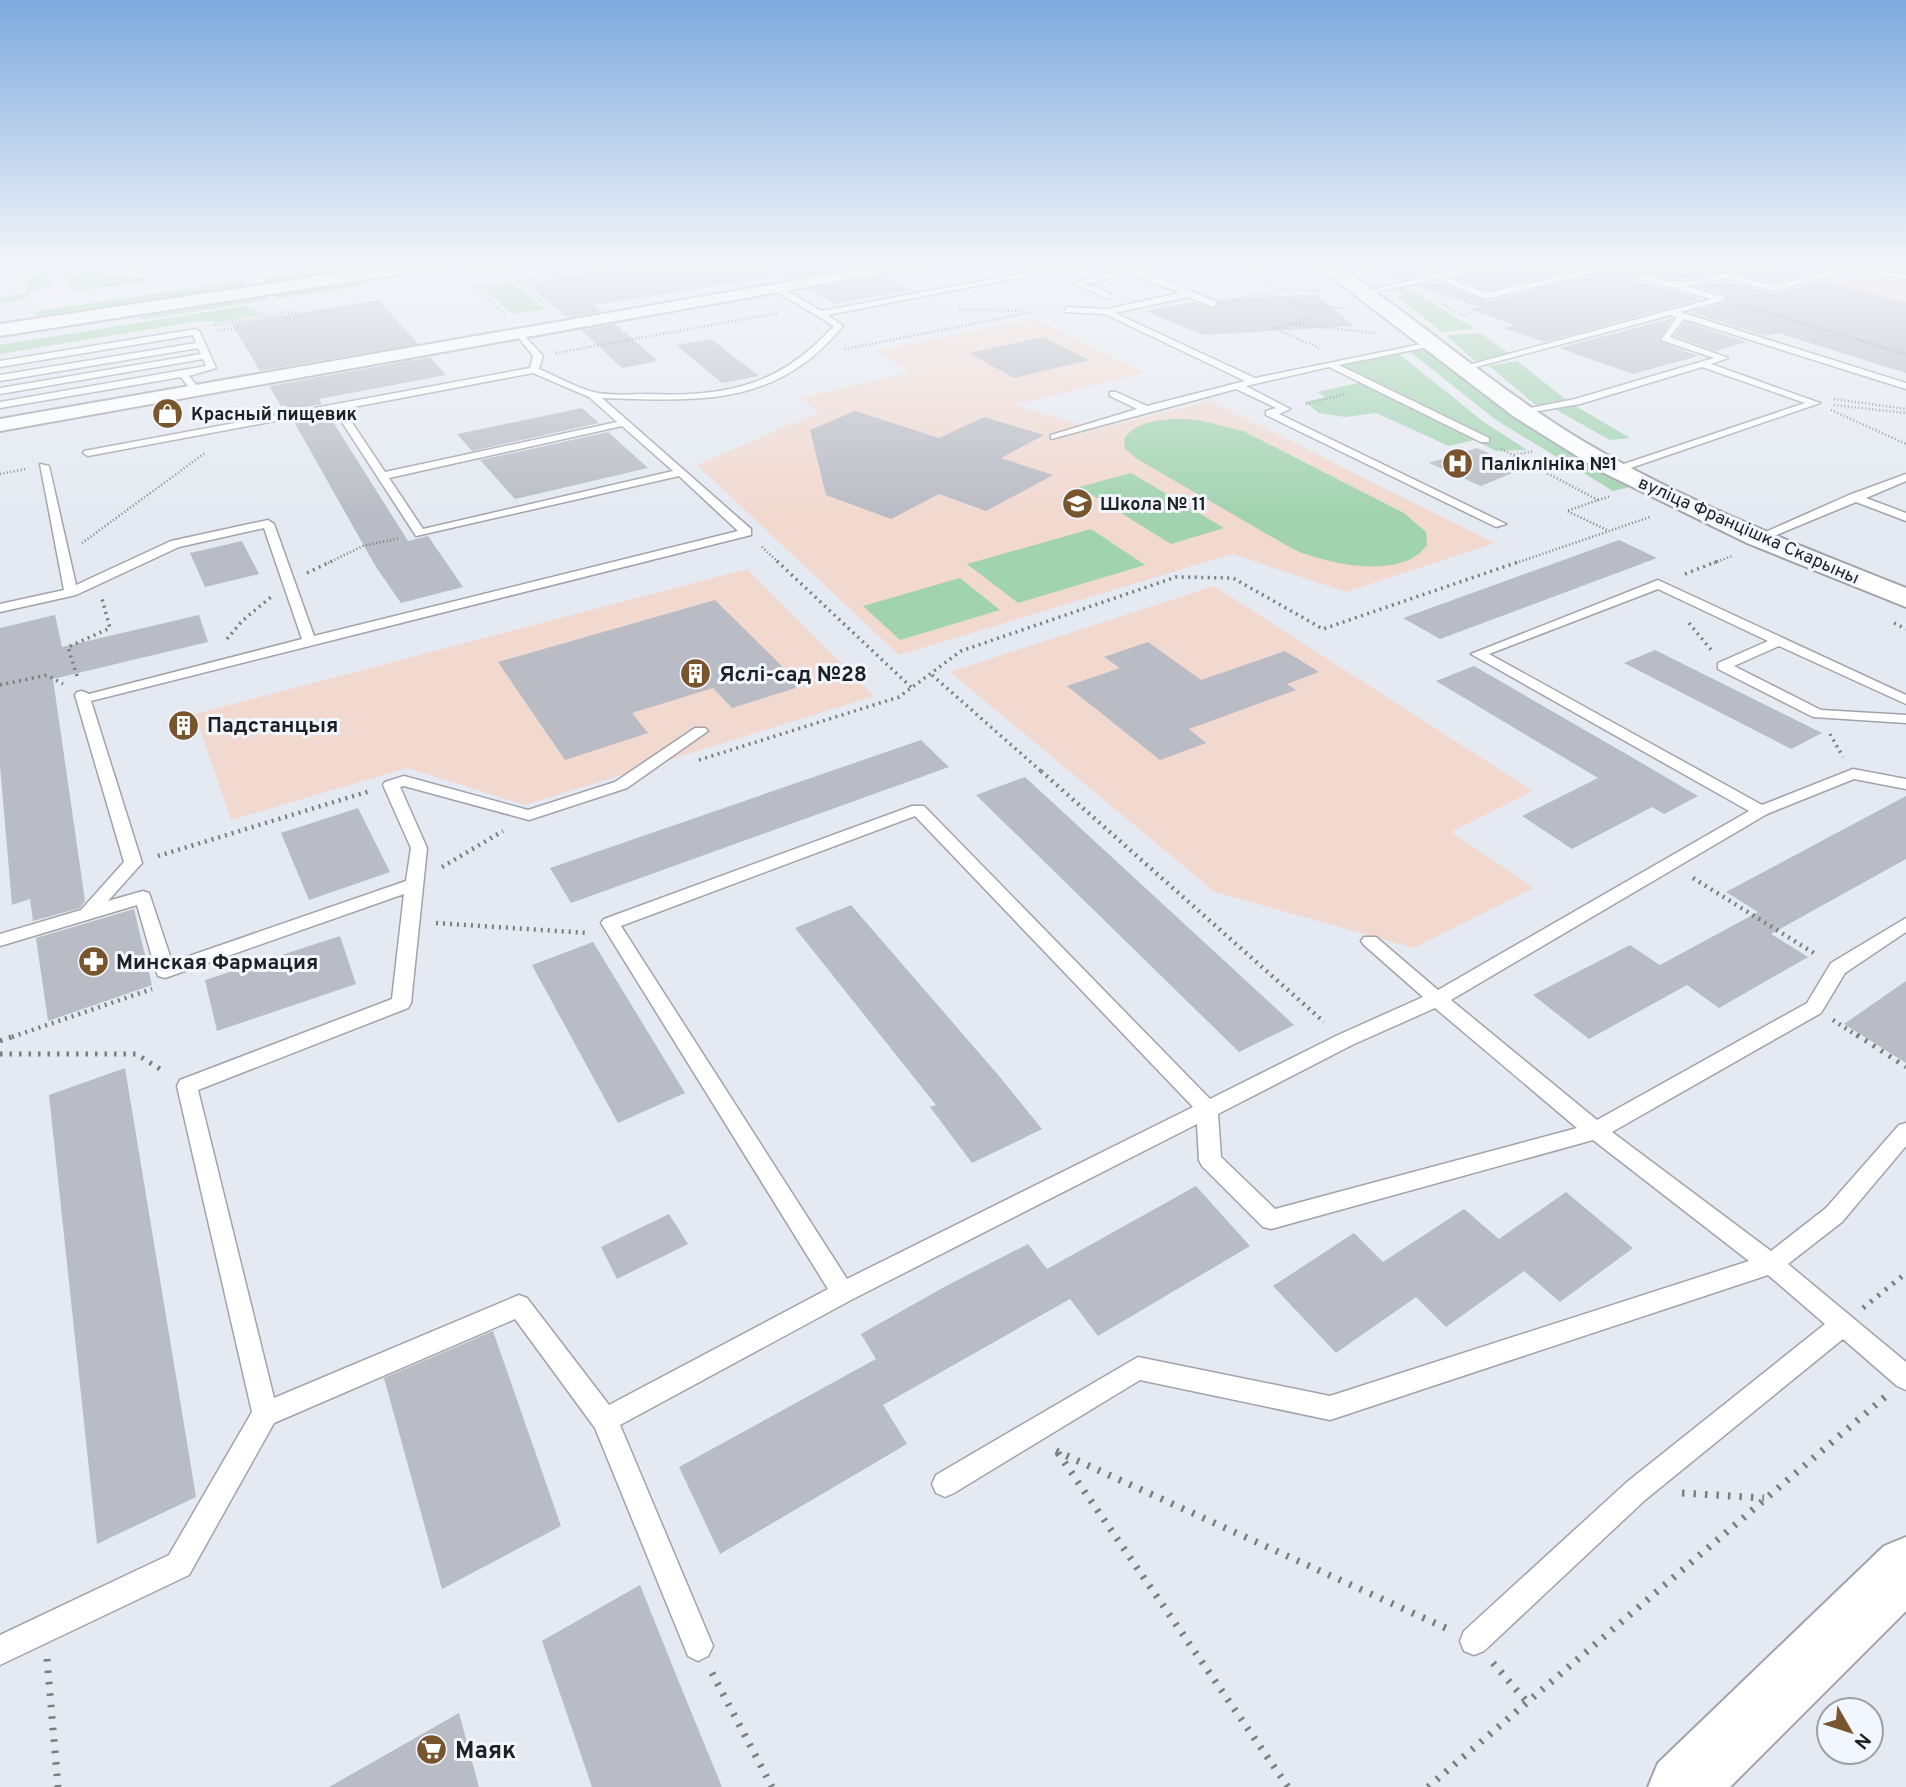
<svg xmlns="http://www.w3.org/2000/svg" width="1906" height="1787" viewBox="0 0 1906 1787" font-family="Overpass,sans-serif">
  <style>
    .education { fill: #f1d9d0 }
    .green { fill: #a2d3b0 }
    .building { fill: #b9bcc4 }
    .lines { fill: none; stroke-linecap: round; stroke-linejoin: round }
    .lane-casing { stroke: #a0a3ab; stroke-width: 3 }
    .street-casing { stroke: #a0a3ab; stroke-width: 4 }
    .secondary-casing { stroke: #a0a3ab; stroke-width: 4 }
    .path-far4 { stroke: #7a7d82; stroke-width: 2.5; stroke-dasharray: 1 2.5; stroke-linecap: butt }
    .path-far3 { stroke: #7a7d82; stroke-width: 3.5; stroke-dasharray: 2 4.5; stroke-linecap: butt }
    .path-far2 { stroke: #7a7d82; stroke-width: 4.5; stroke-dasharray: 2 5; stroke-linecap: butt }
    .path-far1 { stroke: #7a7d82; stroke-width: 5; stroke-dasharray: 2.5 7; stroke-linecap: butt }
    .path { stroke: #7a7d82; stroke-width: 7; stroke-dasharray: 2.5 9; stroke-linecap: butt }
    .lane { fill: #fff; fill-rule: evenodd }
    .street { fill: #fff; fill-rule: evenodd }
    .secondary { fill: #fff; fill-rule: evenodd }
    .labels { text-anchor: middle; stroke-width: 6; stroke-linejoin: round; paint-order: stroke }
    .far-poi-label { font-size: 18px; font-weight: bold; fill: #1e2023; stroke: #f2f6fe; text-anchor: start }
    .far-street-label { font-size: 18px; fill: #1e2023; stroke: #f2f6fe }
    .poi-label { font-size: 21px; font-weight: bold; fill: #1e2023; stroke: #f2f6fe; text-anchor: start }
    .near-poi-label { font-size: 24px; font-weight: bold; fill: #1e2023; stroke: #f2f6fe; text-anchor: start }
  </style>
  <rect width="100%" height="100%" fill="#e5e9f1"/>
  <g class="education">
    <path d="M1877 274 1906 281V351L1759 307Z"/>
    <path d="M1037 319 1144 373 1014 405 1097 429 1210 401 1495 543 1346 592 1232 554 899 655 697 465 819 412 800 398 912 372 874 351Z"/>
    <path d="M747 569 874 696 525 805 407 768 231 820 195 714Z"/>
    <path d="M1214 586 1533 791 1451 832 1534 888 1414 948 1215 892 950 672Z"/>
  </g>
  <g class="green">
    <path d="M356 263H412L268 285 262 277Z"/>
    <path d="M48 272 53 283 16 301 0 303V297L26 293 27 275Z"/>
    <path d="M90 272 160 280 73 292 65 275Z"/>
    <path d="M244 280 247 286 37 316 33 312Z"/>
    <path d="M352 281 367 285 276 299 274 294Z"/>
    <path d="M512 283 544 309 513 314 483 288Z"/>
    <path d="M1403 285 1475 329 1442 332 1398 297 1405 295 1392 288Z"/>
    <path d="M265 295 267 300 142 320 140 317Z"/>
    <path d="M243 306 267 314 220 322 199 321 0 354V345Z"/>
    <path d="M1480 333 1510 354 1475 361 1446 335Z"/>
    <path d="M1431 349 1634 486 1613 491 1496 420 1409 351Z"/>
    <path d="M1399 354 1484 422 1527 450 1496 451 1474 440 1449 446 1376 413 1345 417 1319 413 1305 402 1325 397 1317 392 1367 381 1343 366Z"/>
    <path d="M1517 361 1568 401 1537 406 1489 366Z"/>
    <path d="M1574 405 1630 438 1610 440 1553 408Z"/>
    <path d="M1198 420 1243 431 1404 513 1426 532 1427 545C1403 581 1325 564 1293 549L1137 459 1125 449 1124 439C1138 417 1175 418 1198 420Z"/>
    <path d="M1131 473 1224 528 1171 544 1079 487Z"/>
    <path d="M1091 529 1145 565 1018 603 967 564Z"/>
    <path d="M960 578 1000 610 900 640 863 606Z"/>
  </g>
  <g class="building">
    <path d="M643 263H859L865 266 792 278 772 267 773 277 593 305 601 312 567 318 527 283Z"/>
    <path d="M1364 263H1480L1434 270 1401 280 1363 267Z"/>
    <path d="M1508 263H1569L1586 268 1487 290 1455 278Z"/>
    <path d="M1610 263H1758L1805 275 1774 283 1726 270 1692 279 1666 278 1632 271 1633 280 1701 299 1544 342 1504 328 1515 325 1469 309 1480 307 1418 286 1437 282 1487 302 1617 268Z"/>
    <path d="M884 276 912 290 835 304 810 289Z"/>
    <path d="M1725 281 1775 294 1823 281 1906 303V373L1778 333 1766 336 1690 312 1726 303 1725 294 1696 286Z"/>
    <path d="M1315 294 1354 326 1203 335 1145 311 1193 302 1215 309 1218 300Z"/>
    <path d="M379 300 418 344 260 371 232 324Z"/>
    <path d="M1673 318 1659 341 1698 356 1633 374 1559 348Z"/>
    <path d="M1685 322 1747 342 1716 351 1674 336Z"/>
    <path d="M615 324 658 361 622 368 581 330Z"/>
    <path d="M1043 337 1089 360 1014 378 969 353Z"/>
    <path d="M711 339 759 376 722 383 676 345Z"/>
    <path d="M430 357 446 375 319 399 322 404 288 410 285 405 281 406 269 386Z"/>
    <path d="M582 408 599 423 472 451 457 434Z"/>
    <path d="M855 411 939 438 984 417 1044 435 1001 458 1053 475 986 511 939 494 891 519 826 495 810 430Z"/>
    <path d="M328 414 408 541 428 536 463 587 401 603 376 567 293 420Z"/>
    <path d="M608 432 648 468 515 499 480 460Z"/>
    <path d="M1477 448 1522 469 1481 486 1429 463Z"/>
    <path d="M1619 540 1657 558 1440 639 1403 618Z"/>
    <path d="M242 541 259 574 205 587 190 553Z"/>
    <path d="M715 600 802 686 732 708 713 688 632 713 648 733 565 760 498 662Z"/>
    <path d="M55 615 62 647 199 615 208 642 53 679 85 901 80 908 33 921 30 899 12 905 0 766V628Z"/>
    <path d="M1148 642 1201 680 1285 651 1319 672 1287 684 1296 690 1189 729 1206 743 1160 760 1067 686 1120 668 1104 657Z"/>
    <path d="M1655 650 1822 733 1791 749 1624 663Z"/>
    <path d="M1474 666 1628 755 1698 796 1664 814 1652 807 1572 849 1522 816 1598 778 1436 681Z"/>
    <path d="M921 740 949 767 571 903 550 868Z"/>
    <path d="M1025 777 1294 1025 1239 1052 976 795Z"/>
    <path d="M1906 796V859L1771 934 1808 957 1719 1008 1687 985 1589 1039 1533 995 1630 945 1660 965 1758 912 1726 892Z"/>
    <path d="M358 808 390 872 309 900 281 833Z"/>
    <path d="M851 905 999 1076 1042 1129 972 1163 930 1107 936 1105 795 928Z"/>
    <path d="M134 909 152 985 48 1021 36 938Z"/>
    <path d="M340 936 356 984 217 1031 205 980Z"/>
    <path d="M593 942 685 1093 618 1123 532 965Z"/>
    <path d="M1906 981V1063L1844 1024Z"/>
    <path d="M125 1068 196 1497 97 1544 49 1095Z"/>
    <path d="M1196 1186 1250 1246 1098 1336 1070 1299 883 1405 907 1444 720 1554 679 1467 876 1359 861 1334 946 1286 1028 1244 1047 1269Z"/>
    <path d="M1566 1192 1633 1248 1560 1302 1524 1271 1446 1327 1416 1297 1336 1353 1273 1286 1354 1233 1383 1262 1464 1209 1499 1239Z"/>
    <path d="M669 1214 688 1244 617 1279 601 1247Z"/>
    <path d="M493 1331 561 1526 442 1589 384 1378Z"/>
    <path d="M640 1585 685 1697 722 1787H592L542 1641Z"/>
    <path d="M459 1713 479 1787H329Z"/>
  </g>
  <g class="lines">
    <defs>
      <g id="lane">
        <path d="M132 263H140L142 272H136Z"/>
        <path d="M1079 263H1094L828 315 843 326C776 408 698 401 602 398L751 529V535L91 701 142 863 108 901 143 891 149 893 172 962 406 881 411 848 383 785 385 782 404 776 528 810 615 782 695 728H705L708 731 627 788 529 820 404 786 400 787 427 848 411 1003 408 1008 198 1090 274 1398 519 1295 527 1298 609 1405 828 1289 601 923 604 919 912 806H924L1210 1099 1338 1035 1423 997 1364 945 1361 941 1364 937H1376L1438 990 1749 811 1471 654 1658 580 1906 695V704L1779 646 1734 666 1821 710 1906 715V723L1813 717 1718 669V663L1768 641 1658 589 1489 654 1762 805 1853 769 1906 779V789L1854 779 1767 814 1451 1000 1597 1120 1807 1003 1831 963 1906 918V932L1845 973 1821 1013 1612 1132 1771 1251 1826 1208 1899 1125 1906 1123V1146L1842 1222 1788 1264 1906 1362V1390L1897 1386 1843 1339 1645 1500 1484 1651 1474 1655 1464 1651 1460 1641 1464 1631 1627 1482 1825 1324 1768 1275 1330 1420 1140 1380 954 1493 945 1497 936 1493 932 1484 936 1475 1138 1357 1330 1396 1749 1261 1593 1140 1271 1229 1263 1227 1202 1166 1199 1160 1197 1124 851 1300 620 1425 713 1646 708 1656 698 1661 688 1656 595 1428 515 1319 274 1423 189 1575 0 1665V1635L169 1555 252 1412 177 1086 180 1080 392 999 404 894 165 978 158 976 156 971 137 905 0 946V934L81 910 124 862 75 695 77 692 82 691 89 694 302 639 264 528 179 547 76 595 0 612V604L64 590 40 464 49 466 76 585 171 541 268 520 274 524 314 636 738 531 679 476 416 536 334 410 88 456 83 453 84 451 530 368 533 356 516 334 520 331 543 356 539 369C556 376 575 387 593 392 609 396 630 394 646 394 726 397 778 387 834 326L774 290V286H780L821 311ZM533 373 589 397 617 422 385 472 343 409ZM622 426 673 471 423 529 389 478ZM915 816 1193 1107 847 1279 621 926ZM1435 1008 1577 1128 1275 1209 1221 1157 1218 1114 1352 1045Z"/>
        <path d="M1107 263C1131 262 1191 292 1217 302L1214 307 1188 297 1115 313 1255 378 1436 341V345L1433 346 1339 365 1489 438V442H1481L1329 367 1246 386 1290 409 1279 414 1506 524 1496 527 1266 415V411L1276 408 1236 389 1051 439V435L1137 409 1110 396V392H1116L1147 406 1245 381 1105 314 1064 312 1067 307 1107 309 1180 293 1131 274 1086 284 1111 294 1108 299 1073 283 1123 271Z"/>
        <path d="M1492 263H1505L1446 277 1487 293 1601 267 1591 263 1615 267 1486 299 1437 279 1368 294 1364 292 1430 276 1433 273 1438 274Z"/>
        <path d="M1829 263 1906 275V279L1853 270 1774 291 1725 278 1685 286 1724 297V301L1680 312 1906 383V389L1684 319 1670 337 1728 358 1711 364 1820 403 1616 473 1612 472V468L1805 403 1702 367 1580 404 1521 414 1516 411 1575 399 1714 358 1661 340 1677 317 1671 315 1469 369 1461 367 1711 299 1634 277V273L1666 281 1692 282 1725 273 1774 286 1844 268Z"/>
        <path d="M196 329 200 332 216 368 189 376 201 391 199 393H193L181 377 0 408V402L206 366 203 359 0 394V388L201 354 198 348 0 381V375L196 343 193 335 0 367V361Z"/>
        <path d="M1906 474V481L1866 498 1906 513V521L1856 502 1762 541 1752 538 1849 495Z"/>
      </g>
      <path id="street" d="M895 263H926L919 267 0 431V419Z"/>
      <g id="secondary">
        <path d="M409 263H450L441 268 0 336V324Z"/>
        <path d="M1313 263H1332L1353 276C1428 328 1496 387 1573 435 1677 499 1793 543 1906 588V607L1747 543 1604 473 1513 416Z"/>
        <path d="M1906 1537V1611L1730 1787H1648L1658 1763 1884 1546Z"/>
      </g>
    </defs>
    <use href="#lane" class="lane-casing"/>
    <use href="#street" class="street-casing"/>
    <use href="#secondary" class="secondary-casing"/>
    <g class="path-far4">
      <path d="M577 263 586 270"/>
      <path d="M669 263 698 281"/>
      <path d="M1265 263 1233 269 1282 289 1322 291"/>
      <path d="M1372 263 1384 270"/>
      <path d="M503 266 546 306"/>
      <path d="M595 268 629 263"/>
      <path d="M462 272 527 263"/>
      <path d="M466 278 506 315"/>
      <path d="M455 281 571 263"/>
      <path d="M476 287 577 271"/>
      <path d="M1263 293 1303 305 1343 308"/>
      <path d="M1431 298 1464 316 1473 313"/>
      <path d="M1232 300 1281 289"/>
      <path d="M1739 304 1906 354"/>
      <path d="M959 309 1024 311"/>
      <path d="M1322 310 1293 324 1374 333"/>
      <path d="M281 312 298 313"/>
      <path d="M1293 324 1273 328 1319 348"/>
      <path d="M215 325 282 314"/>
      <path d="M217 330 235 329"/>
      <path d="M845 349 1033 312"/>
      <path d="M556 353 778 313"/>
      <path d="M1834 399 1906 409"/>
      <path d="M1306 404 1345 394"/>
      <path d="M1834 405 1906 413"/>
      <path d="M1831 410 1906 444"/>
      <path d="M1501 449 1598 500 1567 511 1607 530"/>
      <path d="M1514 455 1534 451"/>
      <path d="M0 474 26 469"/>
      <path d="M1598 500 1611 496"/>
      <path d="M82 543 205 453"/>
      <path d="M762 547 779 563"/>
      <path d="M328 563 363 546 400 538"/>
      <path d="M1516 563 1650 517"/>
      <path d="M1714 563 1732 556"/>
    </g>
    <g class="path-far3">
      <path d="M777 561 912 688"/>
      <path d="M307 573 332 561"/>
      <path d="M1685 574 1718 561"/>
      <path d="M1689 623 1712 651"/>
      <path d="M1894 623 1906 629"/>
      <path d="M227 639 242 621 271 597"/>
      <path d="M932 675 1043 773"/>
      <path d="M77 676 68 647 110 628 102 599"/>
      <path d="M0 685 47 675 63 684"/>
      <path d="M1830 734 1843 757"/>
      <path d="M699 760 899 697 961 651 1176 577 1233 578 1323 629 1521 561"/>
    </g>
    <g class="path-far2">
      <path d="M1041 771 1324 1022"/>
      <path d="M158 856 370 791"/>
      <path d="M442 867 503 831"/>
      <path d="M1693 878 1817 955"/>
      <path d="M436 923 588 933"/>
      <path d="M1833 1020 1859 1037"/>
      <path d="M12 1037 152 989"/>
    </g>
    <g class="path-far1">
      <path d="M1857 1035 1906 1067"/>
      <path d="M0 1041 17 1035"/>
      <path d="M0 1054H136L165 1072"/>
      <path d="M1863 1308 1906 1273"/>
    </g>
    <g class="path">
      <path d="M1056 1451 1448 1629"/>
      <path d="M1058 1453 1288 1787"/>
      <path d="M1682 1493 1764 1498"/>
      <path d="M47 1659 58 1787"/>
      <path d="M1493 1663 1527 1702"/>
      <path d="M712 1673 772 1787"/>
      <path d="M1428 1787 1886 1396"/>
    </g>
    <use href="#lane" class="lane"/>
    <use href="#street" class="street"/>
    <use href="#secondary" class="secondary"/>
  </g>
  <linearGradient id="sky" x2="0" y2="1"><stop stop-color="#7da9dd"/><stop offset="0.51" stop-color="#f3f5f9"/><stop offset="1" stop-color="#f3f5f9" stop-opacity="0"/></linearGradient>
  <rect width="1906" height="513" fill="url(#sky)"/>
  <defs>
    <symbol id="shop-disc" viewBox="-11 -11 22 22"><circle r="9.5" fill="#79552e" stroke="#f2f6fe"/><path d="M-5-2.5h2.3a2.7 3.5 0 0 1 5.4 0H5L5.5 6h-11ZM-1.5-2.5h3a1.5 2.3 0 0 0-3 0Z" fill="#fff"/></symbol>
    <symbol id="hospital-disc" viewBox="-11 -11 22 22"><circle r="9.5" fill="#79552e" stroke="#f2f6fe"/><path d="M-5-5h3v3.5h4V-5h3V5h-3V1.5h-4V5h-3Z" fill="#fff"/></symbol>
    <symbol id="school-disc" viewBox="-11 -11 22 22"><circle r="9.5" fill="#79552e" stroke="#f2f6fe"/><path d="M0-5L7-2L0 1L-7-2ZM-4 1L0 2.5L4 1V4Q0 6-4 4Z" fill="#fff"/></symbol>
    <symbol id="building-disc" viewBox="-11 -11 22 22"><circle r="9.5" fill="#79552e" stroke="#f2f6fe"/><path d="M-4-6H4V6H1V3H-1V6H-4ZM-2.5-4.3h1.7v1.8h-1.7ZM.8-4.3h1.7v1.8H.8ZM-2.5-1h1.7V.8h-1.7ZM.8-1h1.7V.8H.8Z" fill="#fff"/></symbol>
    <symbol id="pharmacy-disc" viewBox="-11 -11 22 22"><circle r="9.5" fill="#79552e" stroke="#f2f6fe"/><path d="M-2-6h4v4h4v4h-4v4h-4v-4h-4v-4h4Z" fill="#fff"/></symbol>
    <symbol id="supermarket-disc" viewBox="-11 -11 22 22"><circle r="9.5" fill="#79552e" stroke="#f2f6fe"/><path d="M-6-5.5h2.5l.6 2H6L4.5 2H-2.5L-4.4-4H-6ZM-1.5 3.2a1.3 1.3 0 1 0 .1 0ZM3 3.2a1.3 1.3 0 1 0 .1 0Z" fill="#fff"/></symbol>
  </defs>
  <g fill-rule="evenodd">
    <use href="#shop-disc" x="150" y="396" width="35" height="35"/>
    <use href="#hospital-disc" x="1440" y="446" width="35" height="35"/>
    <use href="#school-disc" x="1060" y="486" width="35" height="35"/>
    <use href="#building-disc" x="678" y="656" width="35" height="35"/>
    <use href="#building-disc" x="166" y="708" width="35" height="35"/>
    <use href="#pharmacy-disc" x="76" y="944" width="35" height="35"/>
    <use href="#supermarket-disc" x="414" y="1732" width="35" height="35"/>
  </g>
  <g class="labels">
    <g class="far-poi-label">
      <text x="191" y="420">Красный пищевик</text>
      <text x="1481" y="470">Паліклініка №1</text>
      <text x="1100" y="510">Школа № 11</text>
    </g>
    <g class="far-street-label">
      <text transform="translate(1749 530) rotate(24)" y="6">вуліца Францішка Скарыны</text>
    </g>
    <g class="poi-label">
      <text x="719" y="681">Яслі-сад №28</text>
      <text x="207" y="732">Падстанцыя</text>
      <text x="116" y="969">Минская Фармация</text>
    </g>
    <g class="near-poi-label">
      <text x="455" y="1758">Маяк</text>
    </g>
  </g>
  <g transform="translate(1850 1731) rotate(129)"><circle r="33" fill="#f2f6fe" stroke="#9da0a6" stroke-width="2"/>
  <path d="M0-5L12 26L0 18L-12 26Z" fill="#79552e"/>
  <text y="-10" font-size="19" font-weight="bold" text-anchor="middle" fill="#1e2023">N</text>
  </g>
</svg>
